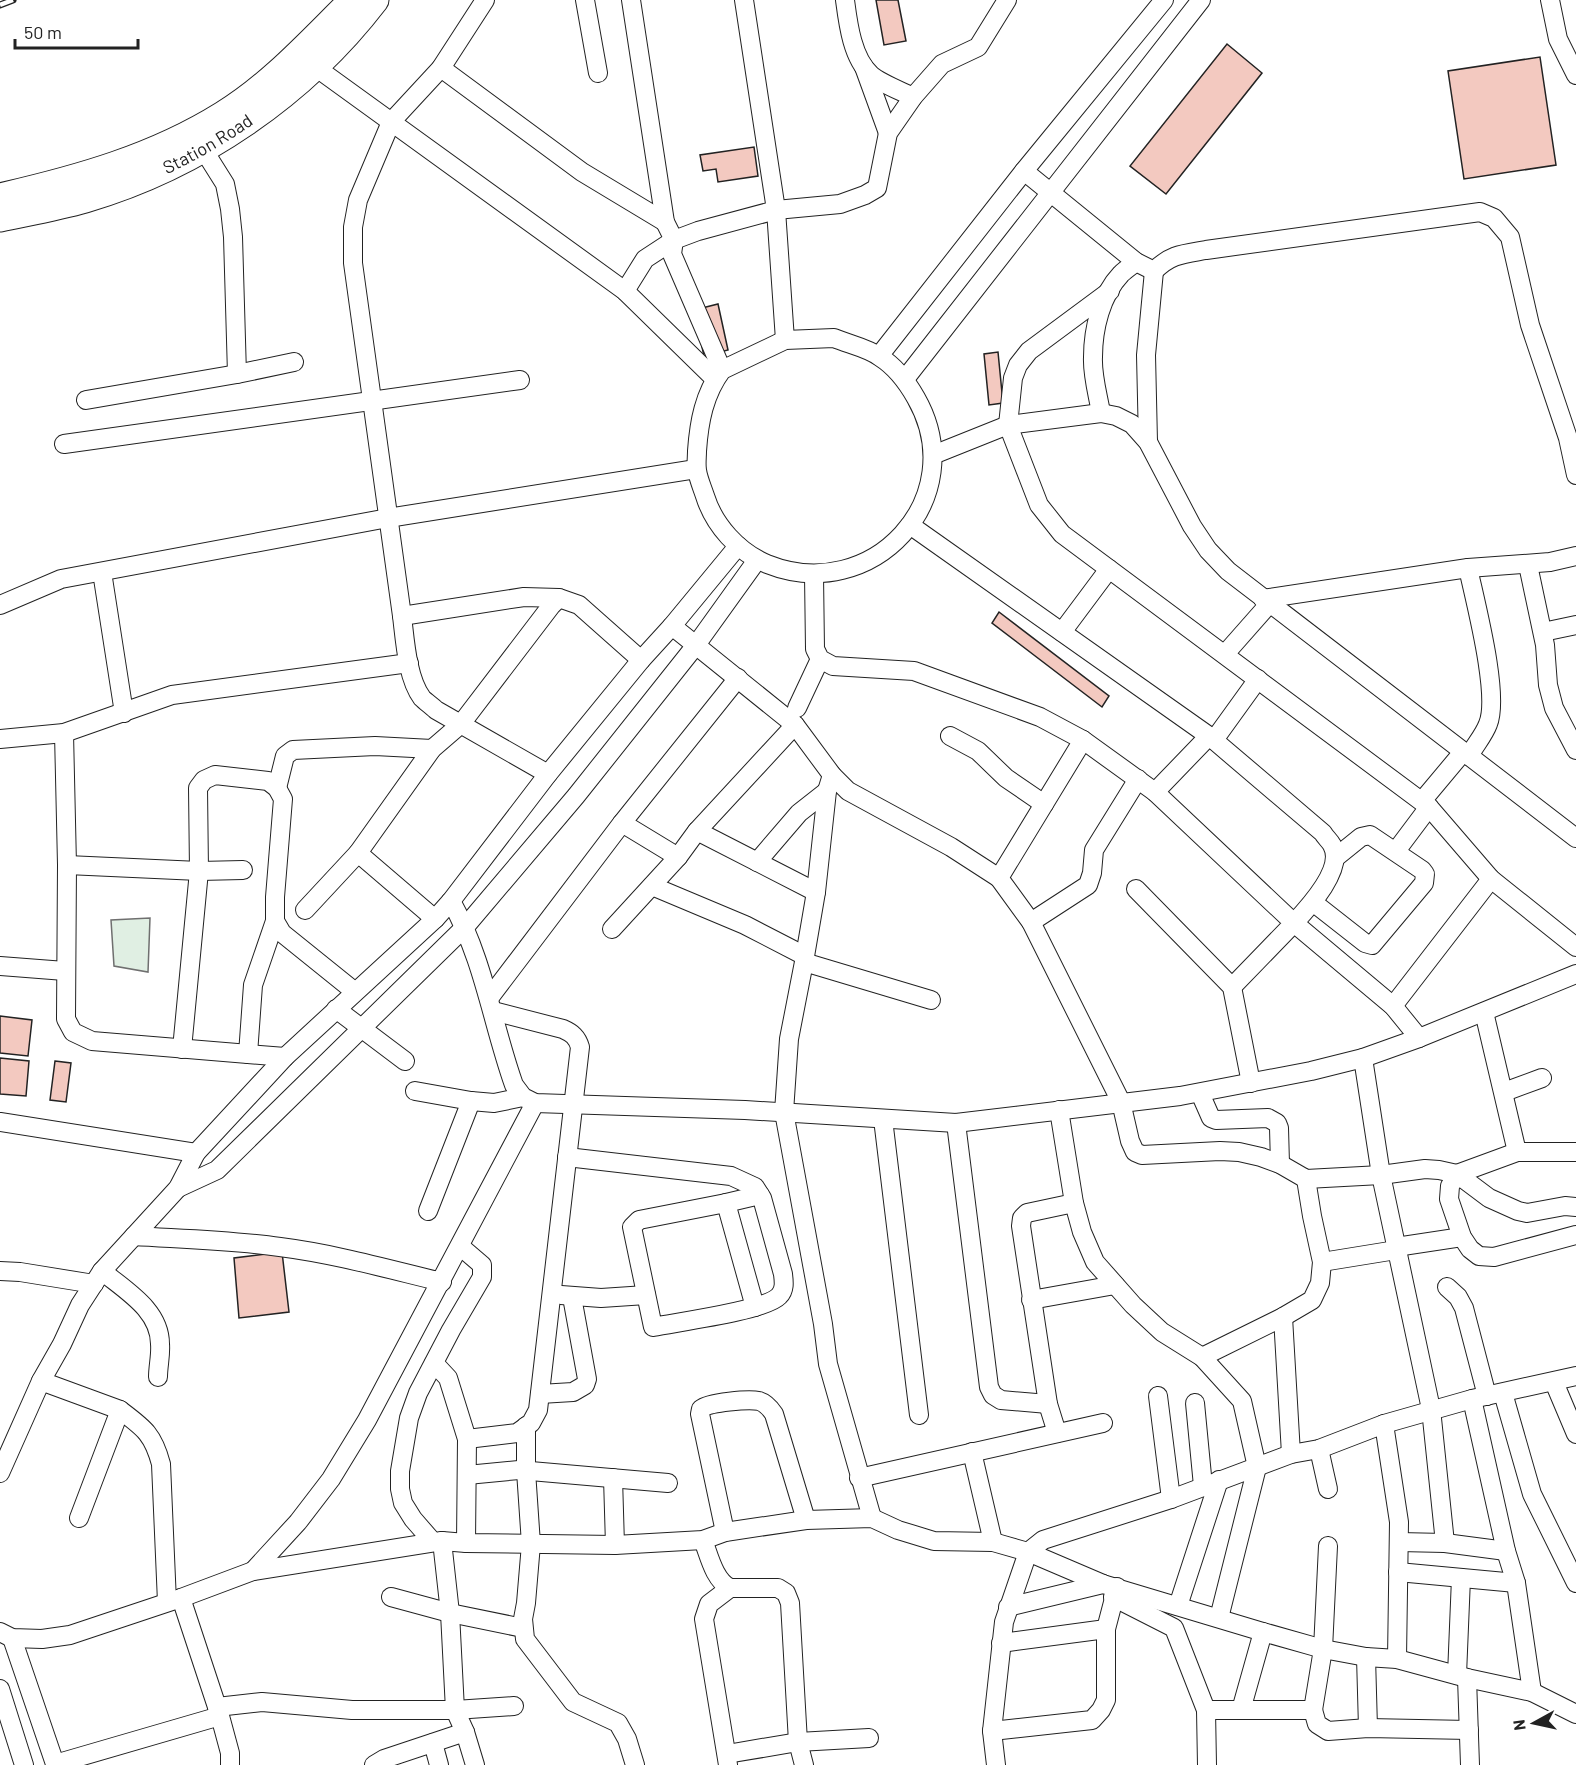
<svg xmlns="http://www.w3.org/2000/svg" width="1576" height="1765" viewBox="0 0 1576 1765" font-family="Barlow,sans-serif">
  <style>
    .green { fill: #e0efe3; stroke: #6f6f6f; stroke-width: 1.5 }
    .building { fill: #f3c9c0; stroke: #222; stroke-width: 1.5 }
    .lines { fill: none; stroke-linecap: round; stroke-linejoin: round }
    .minor-casing { stroke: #222; stroke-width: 20 }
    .highway-casing { stroke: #222; stroke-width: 29 }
    .minor { stroke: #fff; stroke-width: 18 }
    .highway { stroke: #fff; stroke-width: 27 }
    .rail-casing { stroke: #222; stroke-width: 7 }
    .rail { stroke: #fff; stroke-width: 4.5; stroke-dasharray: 14; stroke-linecap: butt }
    .labels { text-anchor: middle; stroke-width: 4.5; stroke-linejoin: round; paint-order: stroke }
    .street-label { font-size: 18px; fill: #222; stroke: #fff }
  </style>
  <rect width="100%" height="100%" fill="#fff"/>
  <path class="green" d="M150 918 148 972 114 966 111 920Z"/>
  <g class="building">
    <path d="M876 0H898L906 41 884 45Z"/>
    <path d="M1227 44 1262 73 1166 194 1130 166Z"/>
    <path d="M1540 57 1556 165 1464 179 1448 71Z"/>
    <path d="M754 147 758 176 718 182 716 169 703 171 700 155Z"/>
    <path d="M718 304 728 350 704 356 694 310Z"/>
    <path d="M998 352 1003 403 989 405 984 354Z"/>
    <path d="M999 612 1109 696 1102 707 992 623Z"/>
    <path d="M0 1016 32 1020 28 1056 0 1053Z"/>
    <path d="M0 1058 29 1061 26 1096 0 1094Z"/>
    <path d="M55 1061 71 1063 66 1102 50 1100Z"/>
    <path d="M282 1252 289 1312 239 1318 234 1258Z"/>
  </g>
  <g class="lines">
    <defs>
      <g id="minor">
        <path d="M485 0 441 68 391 122 358 200 353 227V263L402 616C405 640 407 678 422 698 426 702 432 706 436 710L548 774"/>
        <path d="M585 0 598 73"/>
        <path d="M631 0 665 222 674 240 672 254 722 370"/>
        <path d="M744 0 776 210 785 340"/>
        <path d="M845 0C848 23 852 58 871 75 880 83 901 91 913 97"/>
        <path d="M1550 0 1558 39 1576 75"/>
        <path d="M864 67 888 133"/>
        <path d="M441 68 582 172 665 222"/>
        <path d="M325 74 625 291 715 379"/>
        <path d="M203 149 225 184 230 209 233 237 237 374"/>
        <path d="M1024 171 1136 262 1154 271C1171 254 1183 254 1206 250L1480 212 1494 218 1510 237 1530 325 1568 438 1576 475"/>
        <path d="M625 291 645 259 674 240 698 231 776 210 840 204 865 195 877 188 888 133 913 97 942 64 978 47 1007 0"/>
        <path d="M1110 291 1029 351 1018 365 1013 378 1008 425 1039 505 1062 534 1429 807 1491 879 1576 947"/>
        <path d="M834 338C848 344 868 348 880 357 896 367 907 382 916 398 973 498 872 606 767 564 738 552 714 525 705 496 702 487 698 478 697 470 696 464 697 457 697 451 699 422 704 394 722 370L785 340Z"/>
        <path d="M879 356 1024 171 1164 0"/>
        <path d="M905 379 1201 0"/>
        <path d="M86 400 237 374 294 362"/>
        <path d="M1101 413C1098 395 1092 375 1093 357 1093 329 1101 295 1121 274 1125 270 1131 266 1136 262"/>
        <path d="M1148 442 1146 355 1154 271"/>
        <path d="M64 444 520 380"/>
        <path d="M933 455 1008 425 1101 413 1116 416 1132 424 1148 442 1192 526 1208 550 1228 571 1576 838"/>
        <path d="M910 525 1209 736 1323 833C1325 837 1330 841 1332 845 1345 868 1309 907 1294 923L1393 1006 1419 1038"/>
        <path d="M1528 565 1545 645 1548 685 1554 708 1576 750"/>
        <path d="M1468 568C1475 601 1500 695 1488 724 1484 735 1475 745 1469 756"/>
        <path d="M102 572 124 713"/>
        <path d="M814 575 815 649 820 659 833 666 914 671 1040 717 1083 740 1155 792 1294 923 1232 987"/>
        <path d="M1263 599 1468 568 1550 562 1576 556"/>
        <path d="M0 605 61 579 388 518 696 469"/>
        <path d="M402 616 524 597 559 598 579 605 641 660"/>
        <path d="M672 626 795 725 832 775 848 791 951 847 999 878"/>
        <path d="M1062 632 1109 569"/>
        <path d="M1543 632 1576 625"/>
        <path d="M1225 654 1270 603"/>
        <path d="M797 708 820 659"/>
        <path d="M64 733 67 865 66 1019 73 1032 92 1041 285 1057"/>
        <path d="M950 736 978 751 1006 778 1044 804"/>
        <path d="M0 739 64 733 172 695 409 663"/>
        <path d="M1083 740 999 878 1031 922 1121 1102 1130 1141 1135 1152 1142 1155 1220 1151 1239 1152 1261 1157 1280 1164 1306 1179 1381 1175 1425 1169 1439 1170 1457 1174 1489 1198 1518 1211 1527 1213 1565 1206 1576 1207"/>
        <path d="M1214 740 1258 679"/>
        <path d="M832 775 827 791 816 892 804 962 789 1039 784 1112 823 1324 828 1364 872 1518"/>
        <path d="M277 788 285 756 293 750 375 746 432 749"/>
        <path d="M1155 792 1209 736"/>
        <path d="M1422 801 1463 752"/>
        <path d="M622 823 678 857"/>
        <path d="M697 831 816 892"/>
        <path d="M1396 851 1429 807"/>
        <path d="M757 862 799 813 827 791"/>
        <path d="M67 865 199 871 243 870"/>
        <path d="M652 886 745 925 805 956"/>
        <path d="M1136 889 1232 987 1251 1083"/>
        <path d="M451 901C484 960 492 1023 514 1085L523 1097 535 1103 745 1110 956 1123 1180 1096 1311 1071 1363 1058 1419 1038 1576 974"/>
        <path d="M1314 903 1365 943 1372 945 1424 883 1425 874 1422 870 1370 835 1361 837 1335 858"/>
        <path d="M305 910 358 853"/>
        <path d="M435 919 358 853 432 749 461 724 551 606 559 598"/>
        <path d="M1031 922 1088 885 1092 873 1094 850 1138 779"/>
        <path d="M612 929 678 857 697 831 795 725"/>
        <path d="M804 962 931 1000"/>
        <path d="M0 966 65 971"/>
        <path d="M490 997 622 823 738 678"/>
        <path d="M1393 1006 1491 879"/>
        <path d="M336 1009 405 1061"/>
        <path d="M1484 1012 1517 1152"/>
        <path d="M182 1049 199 871 198 788 204 780 215 775 268 781 277 788 283 799 275 897V921L282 933 354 991"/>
        <path d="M248 1054 253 985 275 921"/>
        <path d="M1363 1058 1381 1175 1431 1409 1445 1543"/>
        <path d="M415 1091 471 1101 494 1103 523 1097"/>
        <path d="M1504 1092 1542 1078"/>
        <path d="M1200 1093 1211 1118 1216 1120 1268 1118 1277 1123 1279 1128 1280 1164"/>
        <path d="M1059 1110 1074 1203 1082 1232 1095 1262 1133 1305 1162 1332 1202 1357 1242 1401 1257 1467 1219 1618"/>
        <path d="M883 1119 919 1415"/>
        <path d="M0 1122 196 1153"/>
        <path d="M956 1123 989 1387 993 1395 1001 1400 1048 1404"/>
        <path d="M1576 1152H1517L1457 1174 1450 1186 1449 1199 1462 1237 1470 1249 1479 1256 1494 1257 1576 1235"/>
        <path d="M567 1157 731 1176 755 1187 762 1198 783 1274C784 1282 785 1290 779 1296 765 1311 677 1322 653 1327L632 1227 639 1220 726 1203"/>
        <path d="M178 1188 217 1170 465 927 576 796 696 645 757 560"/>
        <path d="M428 1211 471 1101"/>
        <path d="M134 1236C183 1239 232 1240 280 1247 335 1254 388 1269 442 1282"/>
        <path d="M1396 1247 1462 1237"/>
        <path d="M1322 1262 1396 1250"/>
        <path d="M0 1271 20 1272 94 1284"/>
        <path d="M102 1271C126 1291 160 1310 160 1344 161 1355 158 1366 158 1377"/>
        <path d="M1447 1287 1458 1297 1464 1308 1487 1396"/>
        <path d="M561 1295 601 1298 646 1295"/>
        <path d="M1031 1300 1115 1285"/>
        <path d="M755 1307 726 1203 760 1195"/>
        <path d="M1283 1317 1291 1454"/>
        <path d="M1202 1357 1283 1317 1312 1300 1320 1283 1322 1262 1312 1216 1306 1179"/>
        <path d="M434 1363 448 1378 467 1439 466 1543"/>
        <path d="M41 1381 120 1410"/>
        <path d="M1554 1382 1576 1434"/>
        <path d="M1503 1393 1532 1494 1576 1583"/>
        <path d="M540 1394 573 1392 585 1385 587 1379 572 1297"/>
        <path d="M1158 1396 1171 1499"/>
        <path d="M1472 1399 1506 1551 1516 1583 1532 1692"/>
        <path d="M1195 1403 1203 1486"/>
        <path d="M1384 1424 1399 1522 1397 1659"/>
        <path d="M526 1426V1471L531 1544 526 1603 523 1619 525 1639 573 1702 618 1723 627 1739 635 1765"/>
        <path d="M1057 1433 1048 1404 1021 1226 1022 1218 1027 1213 1074 1203"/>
        <path d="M467 1439 517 1433 531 1423 538 1410 580 1047C577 1037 572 1033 563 1029L493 1011"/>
        <path d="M1319 1449 1328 1489"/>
        <path d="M972 1452 993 1542"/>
        <path d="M0 1473 41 1381 62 1344 80 1305 102 1271 178 1188 196 1153 285 1057 435 919 451 901 548 774 641 660 672 626 738 546"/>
        <path d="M467 1475 519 1470 668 1483"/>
        <path d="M613 1478 615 1545"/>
        <path d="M859 1478 1103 1423"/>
        <path d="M79 1518 120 1410C144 1428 153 1434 161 1464L167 1602"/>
        <path d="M725 1532 700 1414 701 1409C709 1402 749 1399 759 1401 766 1403 770 1408 774 1414L806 1520"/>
        <path d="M703 1540C709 1555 714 1580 730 1588H778L786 1593 790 1603 798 1742 804 1765"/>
        <path d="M442 1541 450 1613 455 1710 465 1732 475 1765"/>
        <path d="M433 1542 413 1519 403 1503 400 1489V1471L409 1418 418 1393 451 1330 482 1277V1265L461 1247"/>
        <path d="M1399 1542 1445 1543 1506 1551"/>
        <path d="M253 1571 298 1522 331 1479 367 1420 535 1103"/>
        <path d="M1398 1572 1516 1583"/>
        <path d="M391 1597 450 1613 523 1628"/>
        <path d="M1113 1597 1174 1628 1206 1710H1313L1323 1649 1328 1546"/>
        <path d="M1178 1606 1219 1480"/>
        <path d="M1008 1607 1103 1584"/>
        <path d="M0 1632 12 1638 42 1639 70 1635 181 1598 253 1571 442 1541 466 1543 615 1545 703 1540 725 1532 806 1520 872 1518 898 1530 934 1541 993 1542 1028 1552 1103 1584 1263 1632 1323 1649 1366 1657 1397 1659 1467 1678 1532 1692 1576 1714"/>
        <path d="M12 1638 55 1764 220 1716 181 1598"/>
        <path d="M1001 1643 1106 1629"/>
        <path d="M1366 1657 1368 1728"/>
        <path d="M1457 1675 1461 1578"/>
        <path d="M1467 1678 1470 1765"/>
        <path d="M0 1689 24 1765"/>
        <path d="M217 1707 262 1702 352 1710H455L514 1706"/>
        <path d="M1206 1710 1207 1765"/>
        <path d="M1241 1710 1263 1632"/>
        <path d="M1313 1710 1317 1724 1328 1731 1368 1728 1469 1730"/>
        <path d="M220 1716 230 1753V1765"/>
        <path d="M992 1731 1092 1720 1101 1710 1106 1700V1629L1117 1587"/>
        <path d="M433 1743 439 1765"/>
        <path d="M727 1754 798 1742 869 1738"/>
        <path d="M374 1765 384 1759 465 1732"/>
        <path d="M728 1765 704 1619 709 1604 730 1588"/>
        <path d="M996 1765 992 1731 1004 1622 1028 1552 1043 1540 1171 1499 1291 1454 1319 1449 1384 1424 1472 1399 1576 1376"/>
      </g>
      <g id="highway">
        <path d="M0 197C78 179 154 158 223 115 272 85 312 40 353 0"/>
        <path id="s1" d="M0 218C28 212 57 207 85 199 198 166 303 94 375 0"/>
      </g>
    </defs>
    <use href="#minor" class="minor-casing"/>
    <use href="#highway" class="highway-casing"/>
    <use href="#minor" class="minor"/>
    <use href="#highway" class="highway"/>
    <defs>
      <path id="rail" d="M0 5 13 0"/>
    </defs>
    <use href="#rail" class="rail-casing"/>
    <use href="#rail" class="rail"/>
  </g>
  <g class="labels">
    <g class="street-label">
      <text dy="6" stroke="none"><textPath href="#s1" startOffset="222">Station Road</textPath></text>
    </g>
  </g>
  <g transform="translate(1534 1723) rotate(262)" stroke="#ffffff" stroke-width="4.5" paint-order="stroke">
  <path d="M0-4.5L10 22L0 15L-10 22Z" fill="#222222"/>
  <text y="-9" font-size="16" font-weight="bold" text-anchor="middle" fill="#222222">N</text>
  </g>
  <path d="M15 39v9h123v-9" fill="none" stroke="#222222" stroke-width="3"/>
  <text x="24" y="39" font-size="18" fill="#222222" stroke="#ffffff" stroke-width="4.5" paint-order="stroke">50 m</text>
</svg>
